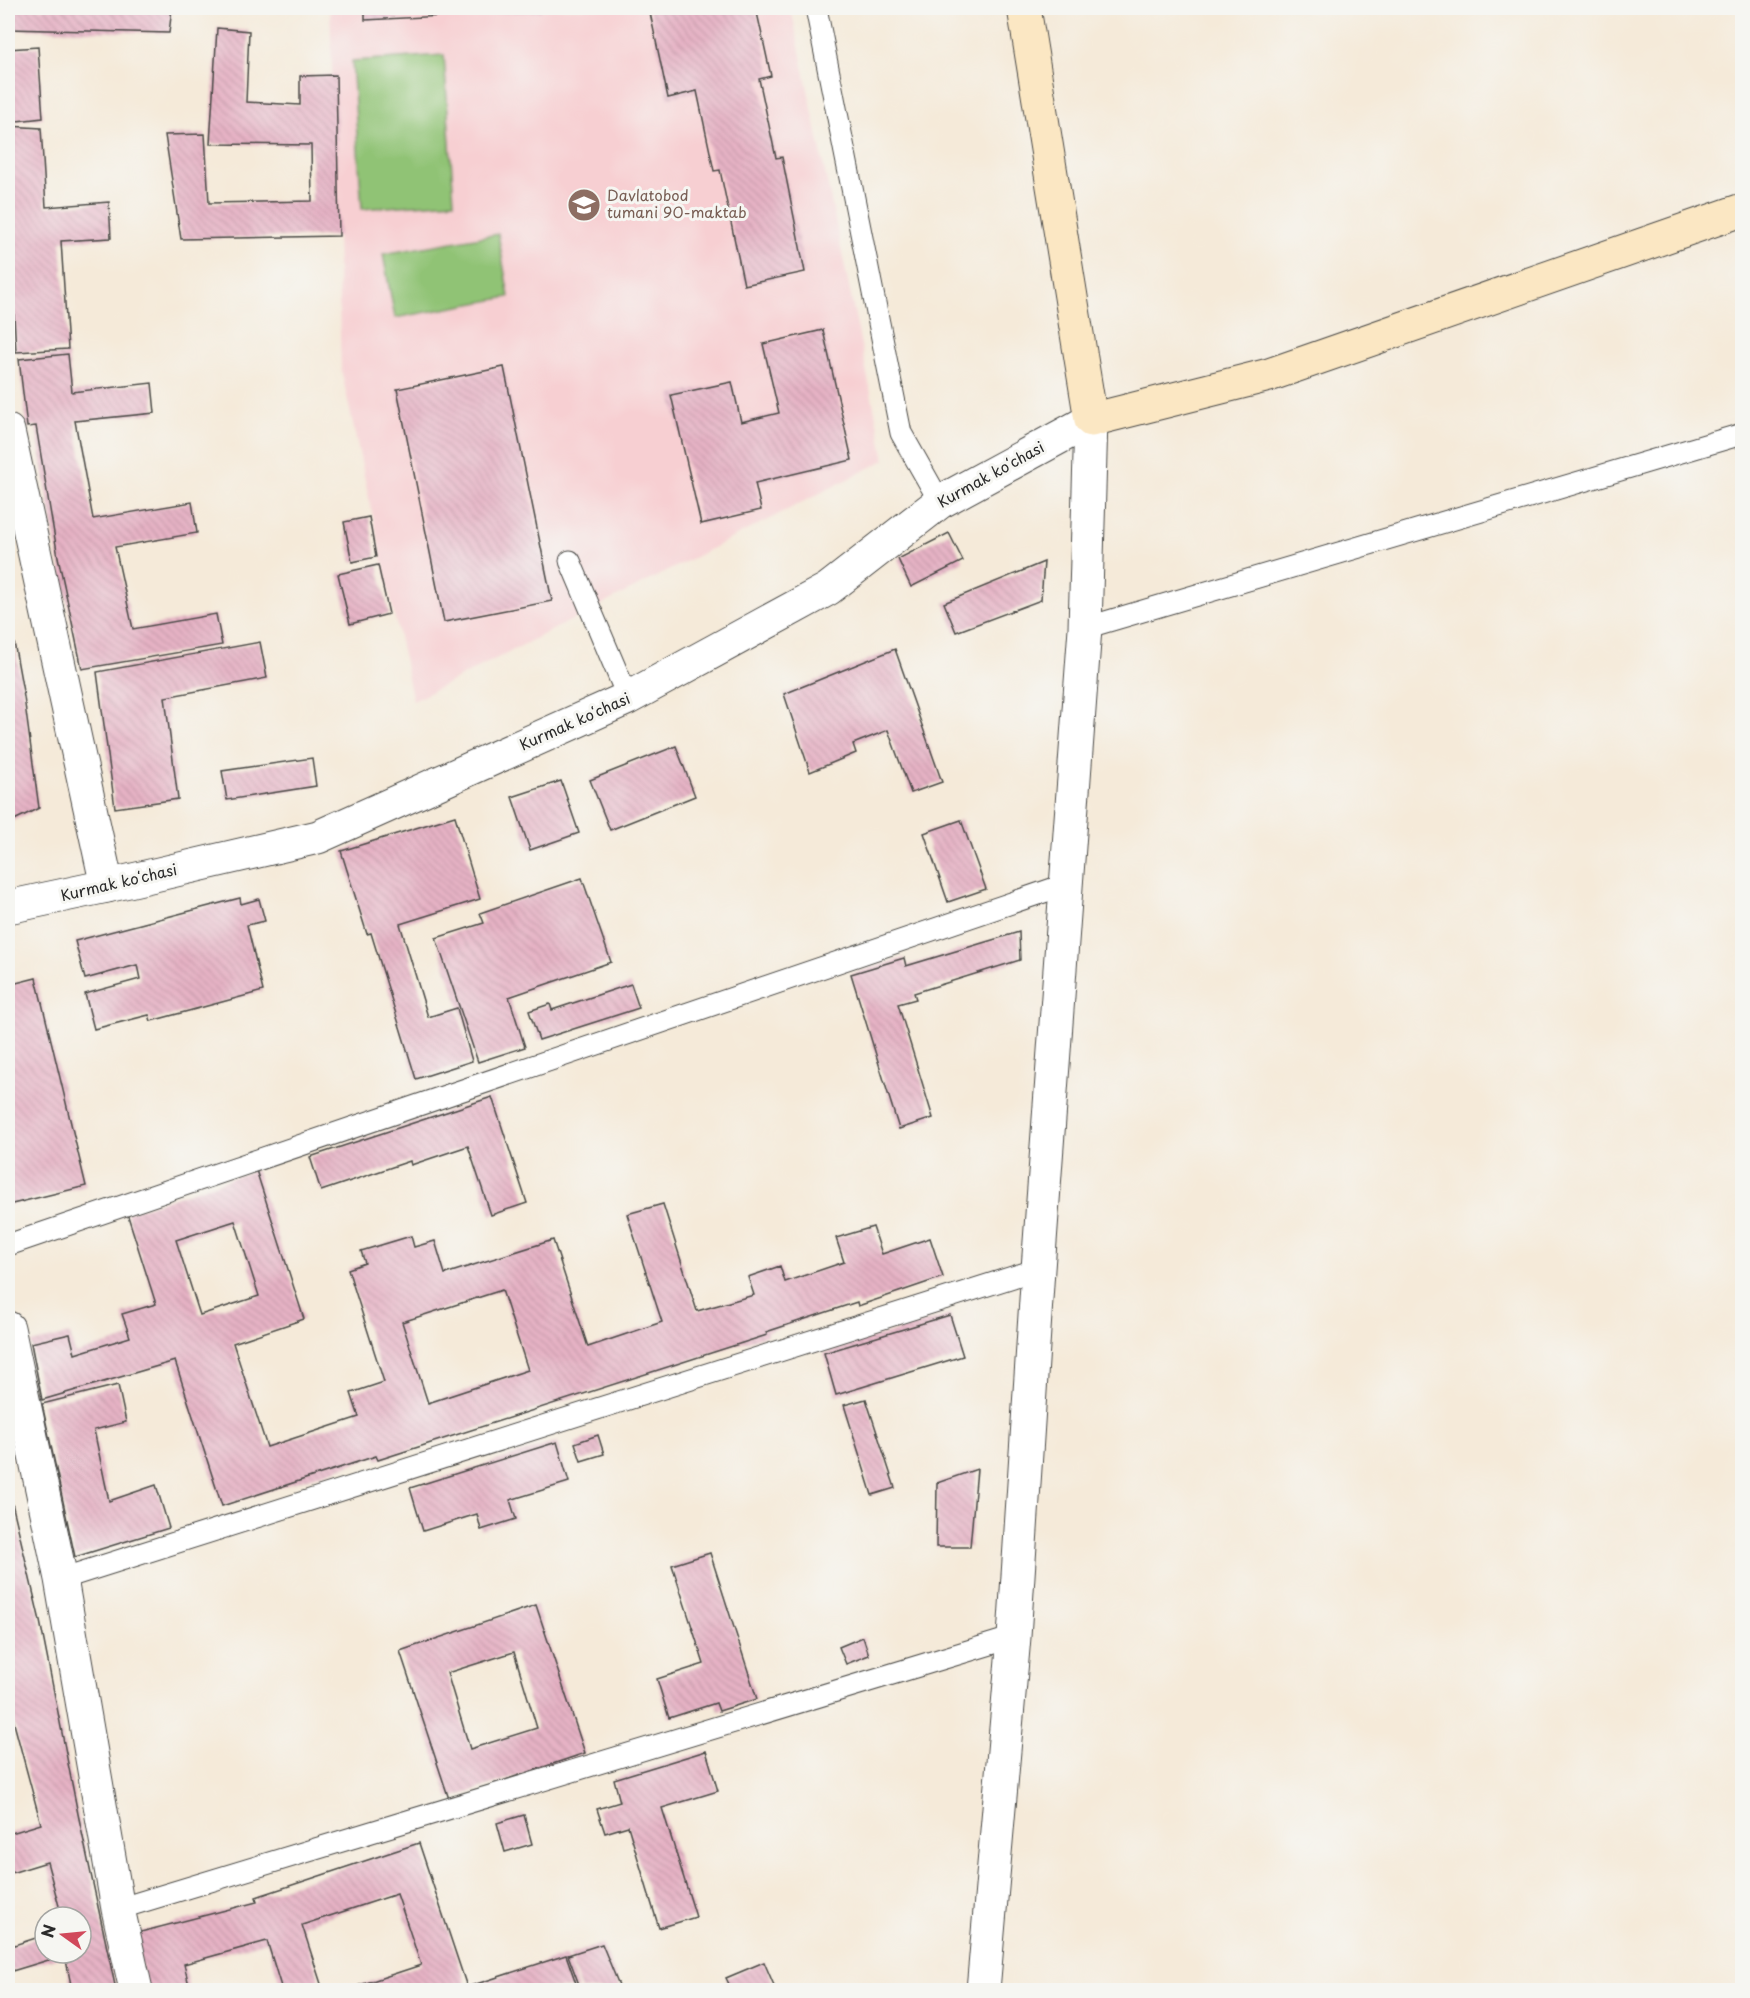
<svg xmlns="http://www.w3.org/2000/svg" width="1750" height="1998" viewBox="0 0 1750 1998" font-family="'Playpen Sans',sans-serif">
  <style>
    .built { fill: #f7cfd2 }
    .pitch { fill: #90c374; stroke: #5e7750; stroke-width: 1.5 }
    .building { fill: url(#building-back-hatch); fill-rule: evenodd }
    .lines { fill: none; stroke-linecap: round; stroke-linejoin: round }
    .lane-casing { stroke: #494845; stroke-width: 23 }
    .street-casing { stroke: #494845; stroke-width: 35 }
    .secondary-casing { stroke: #494845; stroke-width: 35 }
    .lane { stroke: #fff; stroke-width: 21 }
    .street { stroke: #fff; stroke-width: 33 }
    .secondary { stroke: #fbe7c3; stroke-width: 33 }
    .labels { text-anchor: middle; stroke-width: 6; stroke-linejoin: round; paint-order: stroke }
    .education-label { font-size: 15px; fill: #785e54; stroke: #f6f6f2; text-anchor: start }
    .street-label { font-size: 15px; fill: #2b2b2b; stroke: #f6f6f2 }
  </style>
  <defs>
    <pattern id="building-back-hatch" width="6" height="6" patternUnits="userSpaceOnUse" patternTransform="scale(1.5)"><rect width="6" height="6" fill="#e6b2c5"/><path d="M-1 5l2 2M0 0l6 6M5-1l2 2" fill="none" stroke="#c599a9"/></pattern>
  </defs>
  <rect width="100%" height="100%" fill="#f6f6f2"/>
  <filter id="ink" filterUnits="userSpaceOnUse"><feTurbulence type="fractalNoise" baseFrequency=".0167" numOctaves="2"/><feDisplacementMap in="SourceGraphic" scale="12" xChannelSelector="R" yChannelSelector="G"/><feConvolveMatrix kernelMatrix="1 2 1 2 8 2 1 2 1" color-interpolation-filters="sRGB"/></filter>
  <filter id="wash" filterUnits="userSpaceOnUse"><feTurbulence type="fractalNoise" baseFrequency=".008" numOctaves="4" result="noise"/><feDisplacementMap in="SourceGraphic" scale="24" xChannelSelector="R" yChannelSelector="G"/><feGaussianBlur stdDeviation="1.35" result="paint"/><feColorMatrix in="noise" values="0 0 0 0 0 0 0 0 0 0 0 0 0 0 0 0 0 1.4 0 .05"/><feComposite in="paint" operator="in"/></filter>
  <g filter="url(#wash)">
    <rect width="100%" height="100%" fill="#f5ead9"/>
    <path class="built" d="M330 8H791L885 460 413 701 341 369Z"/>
    <g class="pitch">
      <path d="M444 55 454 202 362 209 352 61Z"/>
      <path d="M498 234 509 297 395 318 383 254Z"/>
    </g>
    <g id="blocks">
      <g class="building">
        <path d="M8 8H172L169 33 8 29Z"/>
        <path d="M365 8H541V11L365 20Z"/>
        <path d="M649 8H756L771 76 759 79 776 158 782 157 805 272 744 285 720 170 714 171 697 91 668 98Z"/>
        <path d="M217 28 249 31 246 102 300 105V76L336 75 339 236 181 239 165 135 205 134 209 203 312 201 311 145 210 144Z"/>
        <path d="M38 47 43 118 8 122V49Z"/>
        <path d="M8 126 41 128 46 207 109 202 111 238 61 241 68 349 16 352 8 207Z"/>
        <path d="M823 330 852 460 755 483 761 510 701 524 671 395 732 382 741 422 779 413 763 344Z"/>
        <path d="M68 354 72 392 152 383 155 413 75 421 93 519 192 502 197 533 115 547 133 629 216 614 222 645 82 669 58 557 36 426 27 427 19 359Z"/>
        <path d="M504 367 552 601 444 622 397 389Z"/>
        <path d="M369 517 376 557 352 562 344 522Z"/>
        <path d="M949 533 963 561 911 587 898 559Z"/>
        <path d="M1044 562 1041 600 956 632 944 603Z"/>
        <path d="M378 565 389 614 350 624 338 574Z"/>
        <path d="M8 609 24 697 39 808 8 823Z"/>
        <path d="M260 642 267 678 165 697 178 799 115 808 97 672Z"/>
        <path d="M895 649 942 782 911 793 888 730 853 744 856 753 810 772 784 694Z"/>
        <path d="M676 746 695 796 610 830 590 780Z"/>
        <path d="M312 758 316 786 227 800 222 771Z"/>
        <path d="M561 781 579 833 530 850 512 797Z"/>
        <path d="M455 816 480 899 400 924 428 1017 457 1008 472 1061 416 1079 371 933 367 934 341 851Z"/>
        <path d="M961 820 986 889 948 902 924 833Z"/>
        <path d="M582 878 611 962 509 997 525 1047 478 1062 436 938 484 923 480 913Z"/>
        <path d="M240 898 241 904 259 899 265 921 247 925 263 991 151 1021 149 1015 94 1029 85 994 140 979 137 965 85 979 75 941Z"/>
        <path d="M1019 932 1020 960 914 993 916 999 898 1004 933 1118 899 1129 851 974 904 958 906 966Z"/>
        <path d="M36 978 86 1186 8 1205V985Z"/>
        <path d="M631 984 639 1008 539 1040 529 1011 550 1004 552 1010Z"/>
        <path d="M492 1097 527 1203 491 1215 468 1146 411 1165 410 1161 321 1191 310 1157Z"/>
        <path d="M256 1170 304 1319 233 1343 267 1447 359 1417 351 1393 384 1382 348 1269 365 1263 361 1251 411 1236 414 1247 435 1241 445 1274 553 1240 588 1347 662 1322 627 1214 663 1204 697 1311 754 1295 748 1277 780 1266 785 1282 844 1262 836 1238 873 1227 882 1254 930 1238 943 1277 858 1306 857 1302 766 1332 767 1335 378 1460 376 1456 222 1506 175 1361 42 1400 31 1343 70 1334 75 1354 130 1337 122 1314 156 1304 127 1213ZM235 1221 259 1296 200 1315 176 1240ZM502 1290 528 1370 428 1403 402 1322Z"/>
        <path d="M950 1315 963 1356 836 1395 824 1353Z"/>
        <path d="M118 1385 126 1422 94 1430 109 1501 156 1485 169 1528 75 1557 42 1404Z"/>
        <path d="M866 1399 895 1488 872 1495 844 1405Z"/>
        <path d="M598 1435 604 1454 581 1461 575 1443Z"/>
        <path d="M557 1442 569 1482 510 1500 516 1519 481 1530 477 1514 423 1531 410 1488Z"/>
        <path d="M977 1469 970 1547H936L937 1483Z"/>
        <path d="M8 1486 40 1621 78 1814 116 1990H72L65 1955 9 1972 8 1965V1947L45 1935V1953H81V1917H62L47 1862 8 1874V1834L41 1824 12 1716 8 1717Z"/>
        <path d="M710 1553 757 1699 719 1711 716 1703 669 1718 657 1679 704 1664 672 1565Z"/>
        <path d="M536 1605 585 1753 449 1799 400 1651ZM514 1652 537 1728 470 1749 447 1673Z"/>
        <path d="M863 1637 869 1655 846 1664 839 1647Z"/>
        <path d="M706 1751 718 1791 662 1808 696 1917 659 1928 628 1826 605 1833 597 1809 620 1802 614 1779Z"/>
        <path d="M524 1815 532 1844 505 1852 497 1823Z"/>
        <path d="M419 1843 467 1987 566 1955 578 1989 345 1990 421 1965 397 1894 302 1925 323 1990H282L267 1941 184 1964 190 1990H147L133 1934 257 1902 256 1897Z"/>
        <path d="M602 1944 621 1990H581L568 1955Z"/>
        <path d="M764 1962 776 1990H732L726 1978Z"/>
      </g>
    </g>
  </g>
  <g filter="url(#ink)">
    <use href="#blocks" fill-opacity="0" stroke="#494845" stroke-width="1.5"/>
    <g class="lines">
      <defs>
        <g id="lane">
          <path d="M816 8 901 433 940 502"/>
          <path d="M570 561 628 698"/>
          <path d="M1085 628 1742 434"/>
          <path d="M8 1245 1067 884"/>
          <path d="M61 1579 1038 1269"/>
          <path d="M118 1909 1014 1637"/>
        </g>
        <g id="street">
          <path d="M8 431 107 886"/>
          <path d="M8 907 107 886 318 837 628 698 828 589 940 502 1091 420"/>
          <path d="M8 1328 61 1579 118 1909 136 1990"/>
          <path d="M983 1990 1014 1637 1038 1269 1085 628 1091 420"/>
        </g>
        <path id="secondary" d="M1024 8 1091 420 1269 375 1742 210"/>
      </defs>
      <use href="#lane" class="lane-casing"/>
      <use href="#street" class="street-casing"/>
      <use href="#secondary" class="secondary-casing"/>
      <use href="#lane" class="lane"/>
      <use href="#street" class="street"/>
      <use href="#secondary" class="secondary"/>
    </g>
  </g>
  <defs>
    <symbol id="school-disc" viewBox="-11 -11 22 22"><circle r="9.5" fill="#8d6e63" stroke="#f6f6f2"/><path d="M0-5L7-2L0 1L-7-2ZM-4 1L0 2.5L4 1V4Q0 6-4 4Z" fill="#fff"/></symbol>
  </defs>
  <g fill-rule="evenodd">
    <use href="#school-disc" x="565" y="186" width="38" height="38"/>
  </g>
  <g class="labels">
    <g class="education-label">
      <text x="607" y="201">Davlatobod<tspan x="607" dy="17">tumani 90-maktab</tspan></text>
    </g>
    <g class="street-label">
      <text transform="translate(991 475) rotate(-29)" y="5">Kurmak koʻchasi</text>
      <text transform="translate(575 722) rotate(-24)" y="5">Kurmak koʻchasi</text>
      <text transform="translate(119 883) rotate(-13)" y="5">Kurmak koʻchasi</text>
    </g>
  </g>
  <rect width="1750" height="1998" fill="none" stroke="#f6f6f2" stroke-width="30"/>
  <g transform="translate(63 1935) rotate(285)"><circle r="28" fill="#f6f6f2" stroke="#a5a5a2" stroke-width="1.5"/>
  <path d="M0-4.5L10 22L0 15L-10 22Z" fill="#d1495b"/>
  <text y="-9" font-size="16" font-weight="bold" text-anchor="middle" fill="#2b2b2b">N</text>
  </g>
</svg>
